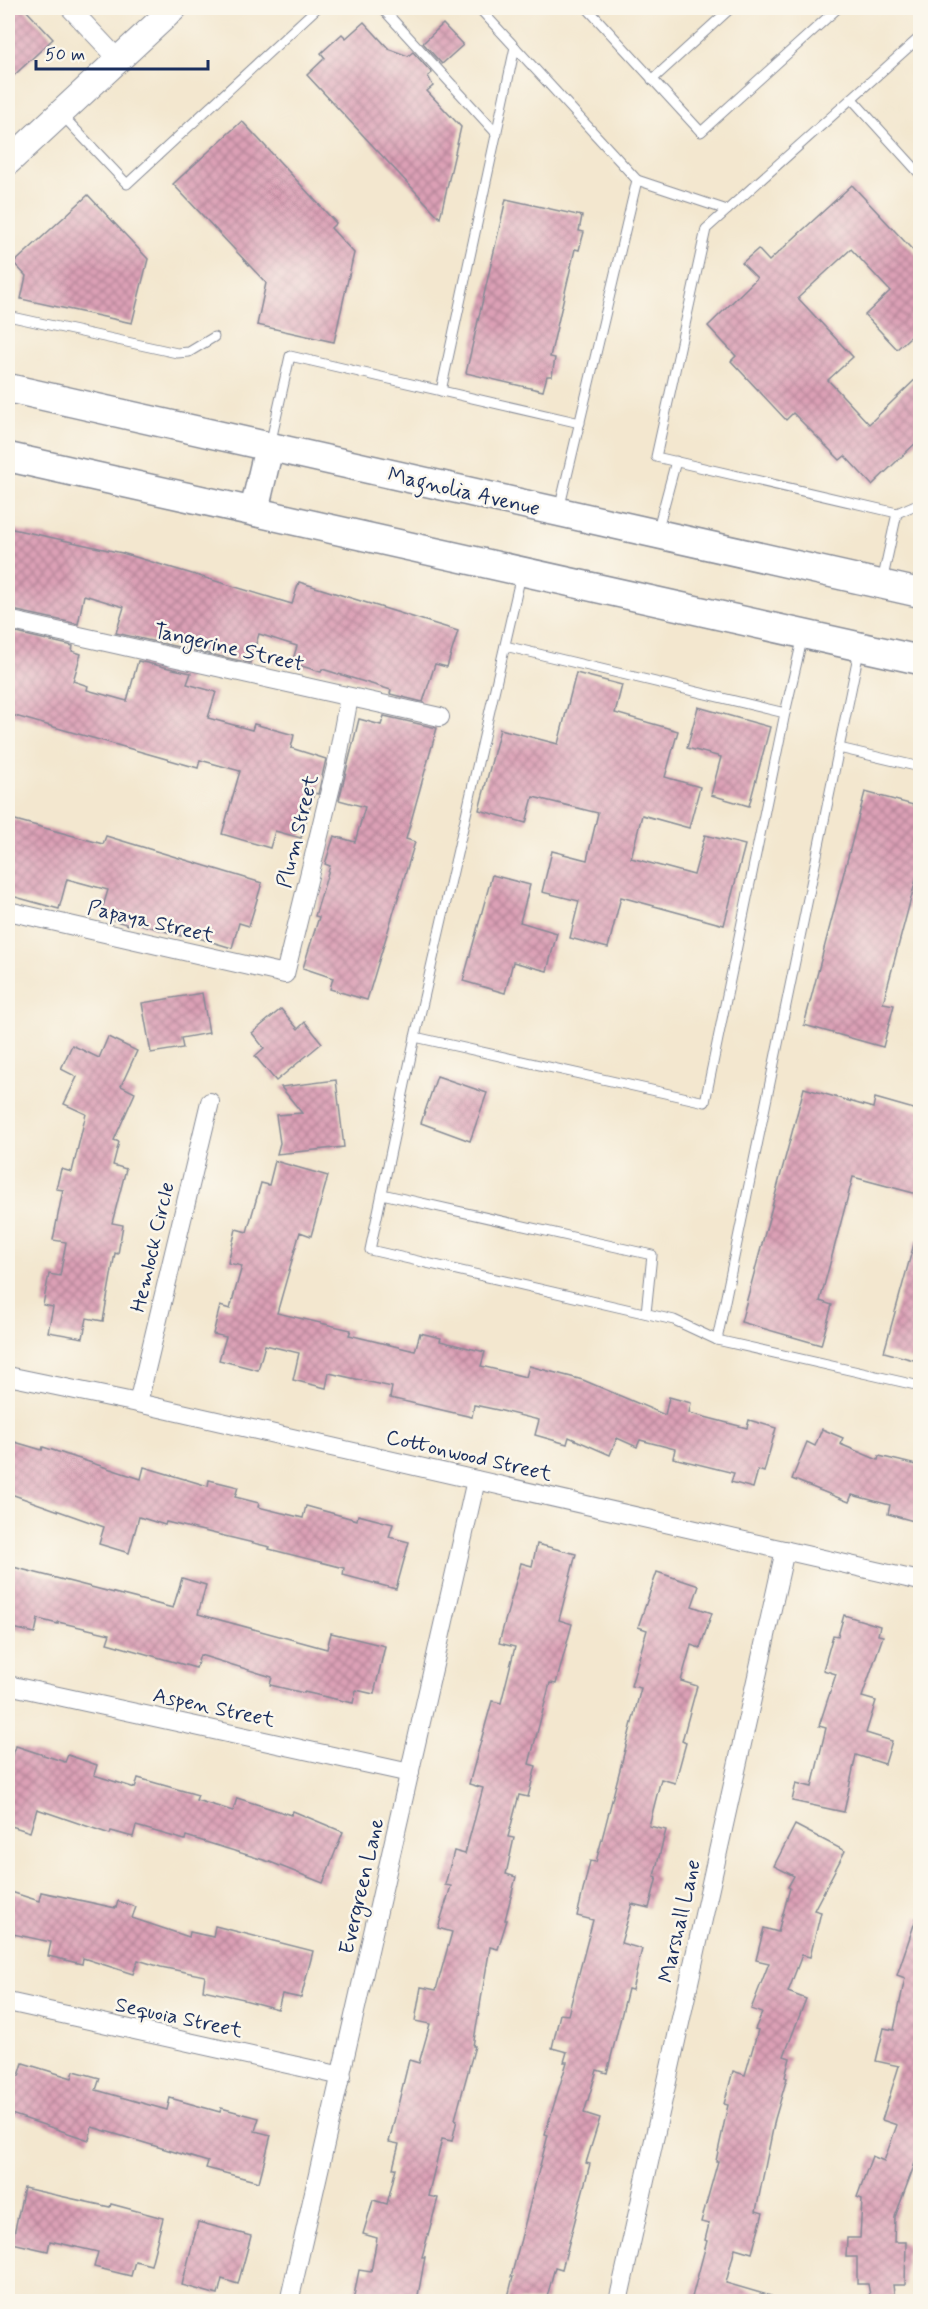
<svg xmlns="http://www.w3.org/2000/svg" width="928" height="2309" viewBox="0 0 928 2309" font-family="Mynerve,sans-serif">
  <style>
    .building { fill: url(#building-cross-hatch) }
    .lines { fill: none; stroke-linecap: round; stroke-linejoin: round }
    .service-casing { stroke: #878b96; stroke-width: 11 }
    .minor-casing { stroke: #878b96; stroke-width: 20 }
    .secondary-casing { stroke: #878b96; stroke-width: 28 }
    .primary-casing { stroke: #878b96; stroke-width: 31 }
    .service { stroke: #fff; stroke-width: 9 }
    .minor { stroke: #fff; stroke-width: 18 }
    .secondary { stroke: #fff; stroke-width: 26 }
    .primary { stroke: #fff; stroke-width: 28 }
    .labels { text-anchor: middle; stroke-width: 5; stroke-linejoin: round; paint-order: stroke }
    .street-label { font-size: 21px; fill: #1b2f5e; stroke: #fbf7ec }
  </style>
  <defs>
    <pattern id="building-cross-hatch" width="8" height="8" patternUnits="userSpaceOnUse" patternTransform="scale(1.5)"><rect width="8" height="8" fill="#dca0b6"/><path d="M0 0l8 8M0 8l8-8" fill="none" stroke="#b28397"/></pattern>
  </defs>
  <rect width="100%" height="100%" fill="#fbf7ec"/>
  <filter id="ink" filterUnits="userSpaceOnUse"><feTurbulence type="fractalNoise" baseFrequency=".0167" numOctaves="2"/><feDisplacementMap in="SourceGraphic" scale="12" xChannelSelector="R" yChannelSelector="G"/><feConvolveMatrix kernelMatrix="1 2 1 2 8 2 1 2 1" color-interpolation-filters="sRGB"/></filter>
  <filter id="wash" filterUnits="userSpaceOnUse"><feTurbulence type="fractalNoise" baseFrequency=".008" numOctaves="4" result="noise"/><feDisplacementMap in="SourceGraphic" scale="24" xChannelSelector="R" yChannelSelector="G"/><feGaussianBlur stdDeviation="1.35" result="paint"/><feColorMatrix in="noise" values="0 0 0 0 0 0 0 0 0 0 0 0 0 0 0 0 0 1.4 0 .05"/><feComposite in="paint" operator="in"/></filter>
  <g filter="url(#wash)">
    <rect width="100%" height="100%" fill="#f3e7cf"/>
    <g id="blocks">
      <g class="building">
        <path d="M8 8H24L53 39 8 81Z"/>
        <path d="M364 22 389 49 408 56 413 52 432 73 428 76 433 86 427 91 461 127 440 218 307 75 325 58 321 53 342 34 346 38Z"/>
        <path d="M443 24 463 45 442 64 423 43Z"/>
        <path d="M242 121 336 223 331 228 354 253 334 342 257 325 266 283 173 184Z"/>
        <path d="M852 185 921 259V327L897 349 865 315 890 291 851 249 798 298 853 357 828 380 869 424 921 374V438L872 485 845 456 840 460 793 413 786 420 731 361 736 356 708 326 757 278 742 263 758 249 769 261Z"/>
        <path d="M88 195 148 259 132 323 21 299 26 276 14 263Z"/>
        <path d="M506 199 582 216 579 231 584 232 579 250 575 249 550 357 555 358 552 376H547L543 391 466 373Z"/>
        <path d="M8 528 122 553 292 604 299 582 458 631 447 667 435 664 423 702 390 694 391 690 322 669 321 672 292 663 297 646 259 634 250 663 116 633 124 607 84 595 78 624 8 609Z"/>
        <path d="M8 631 73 646 72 651 81 654 73 681 88 686 87 690 127 701 138 661 191 673 187 684 216 692 208 718 252 730 254 724 294 735 291 748 326 759 318 794 314 793 301 838 275 831 270 848 222 834 240 771 200 760 198 768 8 714Z"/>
        <path d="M576 673 622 685 615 713 678 731 665 777 700 787 689 828 642 815 631 858 694 875 705 835 745 845 724 925 621 897 608 948 570 938 579 901 542 892 552 851 587 860 598 813 533 797 526 823 479 810 500 729 558 744Z"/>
        <path d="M698 707 770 727 749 806 711 795 721 757 687 748Z"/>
        <path d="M384 716 437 728 406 839 415 842 367 1000 330 989 333 978 303 968 319 917 315 916 330 866 325 864 334 836 355 842 365 807 339 800 359 719 381 725Z"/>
        <path d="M865 792 921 807V861L883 1003 894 1005 883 1047 804 1025Z"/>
        <path d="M8 818 103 844 106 836 262 883 249 926 239 923 232 948 182 933 181 936 130 921 129 925 100 916 108 890 67 879 59 909 8 895Z"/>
        <path d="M492 875 530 885 520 922 557 933 547 971 513 962 505 993 463 981Z"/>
        <path d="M202 993 209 1033 181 1038 183 1048 151 1053 142 1003Z"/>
        <path d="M281 1009 298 1029 305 1022 322 1043 276 1081 255 1056 264 1048 252 1033Z"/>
        <path d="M108 1037 137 1051 121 1086 135 1093 114 1140 119 1142 113 1165 126 1169 112 1223 123 1225 118 1254 115 1253 103 1321 87 1318 83 1338 48 1332 53 1307 43 1305 49 1274 60 1276 66 1242 53 1240 63 1190 56 1189 61 1169 72 1172 86 1114 64 1104 77 1077 61 1069 72 1045 99 1058Z"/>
        <path d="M437 1076 487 1093 470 1141 421 1123Z"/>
        <path d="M336 1080 344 1147 277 1154 280 1143 276 1115 302 1113 281 1087Z"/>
        <path d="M804 1088 873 1108 875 1098 921 1111V1195L853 1177 820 1301 832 1305 821 1345 741 1322Z"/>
        <path d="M275 1161 328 1176 311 1236 300 1232 277 1313 351 1330 349 1335 415 1351 420 1333 441 1338 440 1341 485 1352 481 1366 526 1377 529 1366 583 1380 665 1415 669 1397 691 1403 689 1413 747 1428 749 1420 776 1428 764 1472 758 1470 753 1488 731 1482 734 1473 673 1458 675 1449 640 1440 637 1447 617 1438 610 1455 569 1437 567 1444 535 1435 539 1420 498 1410 474 1405 472 1417 390 1398 392 1387 329 1373 326 1388 293 1380 299 1353 265 1345 258 1370 219 1360 226 1337 213 1334 220 1306 230 1309 242 1266 228 1263 236 1229 247 1232 261 1183 269 1185Z"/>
        <path d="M915 1240 921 1241V1362L884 1352Z"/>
        <path d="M822 1429 843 1438 840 1444 878 1460 879 1456 921 1466V1523L888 1514 890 1505 852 1495 849 1502 792 1479 807 1442 815 1446Z"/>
        <path d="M8 1440 42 1450 43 1447 141 1479 144 1467 208 1486 209 1480 238 1487 235 1497 259 1503 258 1507 303 1518 306 1506 357 1520 358 1515 393 1524 389 1537 409 1542 396 1589 343 1575 344 1568 269 1549 270 1547 166 1522 165 1525 139 1517 129 1553 99 1544 104 1527 8 1493Z"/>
        <path d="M537 1544 576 1554 559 1620 572 1624 556 1684 550 1683 529 1764 536 1766 528 1797 519 1795 508 1837 514 1838 506 1874 516 1877 505 1920H507L498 1949 490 1947 473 2046H475L455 2119 457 2120 452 2141 442 2139 428 2196 438 2198 422 2257H425L417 2301H353L359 2270 371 2272 377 2238 363 2234 373 2200 387 2204 396 2168H393L399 2144 389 2142 409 2060 419 2063 430 2024 415 2021 421 1987 436 1990 452 1932 438 1928 451 1886 445 1885 454 1851 465 1854 483 1788 469 1784 492 1701 501 1703 515 1647 499 1643 521 1563 532 1566Z"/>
        <path d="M13 1567 173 1608 182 1578 206 1585 198 1614 327 1649 331 1633 385 1646 374 1694 356 1690 353 1703 304 1692V1693L270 1685 272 1677 200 1655 196 1668 107 1643 110 1634 58 1622V1624L38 1619 35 1633 8 1627V1591Z"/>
        <path d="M657 1572 699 1586 692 1606 712 1613 700 1648 691 1645 681 1681 697 1686 682 1741 686 1743 675 1783 661 1779 649 1826 666 1830 654 1876 657 1877 649 1908 632 1904 621 1943 642 1949 632 1990 628 1989 607 2073 597 2070 584 2113 600 2118 586 2163 590 2164 562 2269 555 2267 546 2301H507L513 2277H511L548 2135 545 2134 567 2062H564L567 2052 552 2048 560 2014 568 2015 593 1920 577 1916 590 1861 596 1862 641 1688 631 1686 647 1630 638 1627Z"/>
        <path d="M844 1615 880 1626 878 1635 883 1636 862 1697 876 1701 866 1733 892 1741 885 1764 856 1755 844 1812 792 1801 796 1783 812 1787 826 1728 819 1726 836 1674 823 1670 833 1635 838 1636Z"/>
        <path d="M16 1746 65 1762 68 1755 97 1765 94 1775 135 1788 138 1778 198 1795 196 1800 233 1811 237 1798 291 1815 293 1811 343 1832 323 1883 270 1862 186 1836 185 1840 136 1826 133 1837 111 1831 110 1834 37 1809 30 1832 8 1825V1757L12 1758Z"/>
        <path d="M795 1825 845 1851 814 1910 821 1912 810 1957 802 1955 788 1992 806 1999 784 2056 790 2058 785 2077 787 2078 775 2119 756 2211 763 2213 752 2253 735 2248 726 2283 771 2296V2301H691L707 2241 705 2240 709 2224 701 2222 718 2161H716L728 2105 724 2104 733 2071 745 2075 758 2030 755 2029 762 2013 751 2009 769 1963 756 1960 764 1928 778 1932 790 1888 788 1887 794 1876 774 1866Z"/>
        <path d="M8 1891 39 1901 41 1892 116 1908 118 1901 136 1907 132 1918 189 1937 190 1932 213 1937 215 1926 313 1951 301 1998 282 1994 278 2009 244 2000V1999L203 1990 205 1976 161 1967 138 1960 133 1974 83 1958 82 1964 48 1956 51 1942 8 1933Z"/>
        <path d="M917 1916 921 1917V2147L895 2217 894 2242H906L905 2285H893L895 2301H871L868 2284H857V2257H846L847 2238H860L862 2199 857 2197 872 2156 884 2161 897 2125 882 2120 899 2066 876 2061 884 2028 894 2030 905 1978 897 1975Z"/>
        <path d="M23 2063 72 2078 74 2071 100 2078 96 2090 167 2110 170 2098 220 2112 221 2108 259 2118 255 2131 271 2135 259 2182 206 2168 208 2162 92 2127 89 2140 8 2113V2073L19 2076Z"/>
        <path d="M24 2188 110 2207 111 2204 163 2218 151 2265 135 2261 131 2276 94 2267 98 2252 50 2241 48 2251 12 2243Z"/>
        <path d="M198 2222 251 2236 238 2284 222 2279 218 2295 182 2285Z"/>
      </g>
    </g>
  </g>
  <g filter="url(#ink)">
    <use href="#blocks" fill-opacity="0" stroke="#878b96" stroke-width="1.5"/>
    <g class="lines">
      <defs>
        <g id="service">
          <path d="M382 8 497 134"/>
          <path d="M479 8 637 180 559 510"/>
          <path d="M587 8 701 132 838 8"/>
          <path d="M652 80 731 8"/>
          <path d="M852 99 920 174"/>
          <path d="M61 114 127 184 317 8"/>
          <path d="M637 180 727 210"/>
          <path d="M8 316 177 353 189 352 214 337"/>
          <path d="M441 391 515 47"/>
          <path d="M270 445 290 356 580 423"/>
          <path d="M897 513 920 503"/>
          <path d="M657 532 676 461"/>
          <path d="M521 575 415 1037 370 1250 674 1320 717 1340"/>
          <path d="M882 582 897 513 656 457 706 229 920 37"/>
          <path d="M859 651 717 1340 920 1386"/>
          <path d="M785 713 803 636"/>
          <path d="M839 748 920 767"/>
          <path d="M415 1037 705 1102 785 713 505 646"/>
          <path d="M382 1194 652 1255 646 1313"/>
        </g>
        <g id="minor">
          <path d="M70 8 118 59"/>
          <path d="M8 620 440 717"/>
          <path d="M8 911 285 974 337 762 349 697"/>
          <path d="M8 1376 138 1403 920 1581"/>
          <path d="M138 1403 210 1102"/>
          <path d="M8 1685 410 1773"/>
          <path d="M8 2002 342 2076"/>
          <path d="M289 2302 476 1480"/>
          <path d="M618 2302 785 1550"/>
        </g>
        <path id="secondary" d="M8 162 174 8"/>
        <g id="primary">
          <path d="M8 388 920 593"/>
          <path d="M8 457 920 660"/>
          <path d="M254 511 269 447"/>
        </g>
      </defs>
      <use href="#service" class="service-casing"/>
      <use href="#minor" class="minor-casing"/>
      <use href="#secondary" class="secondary-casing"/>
      <use href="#primary" class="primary-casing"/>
      <use href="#service" class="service"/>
      <use href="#minor" class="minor"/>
      <use href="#secondary" class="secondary"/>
      <use href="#primary" class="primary"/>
    </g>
  </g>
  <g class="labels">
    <g class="street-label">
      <text transform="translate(464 491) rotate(13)" y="7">Magnolia Avenue</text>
      <text transform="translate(229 647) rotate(13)" y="7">Tangerine Street</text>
      <text transform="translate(297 831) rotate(-76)" y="7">Plum Street</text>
      <text transform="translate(151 921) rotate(13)" y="7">Papaya Street</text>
      <text transform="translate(152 1247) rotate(-77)" y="7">Hemlock Circle</text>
      <text transform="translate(469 1455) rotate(13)" y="7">Cottonwood Street</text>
      <text transform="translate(214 1707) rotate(12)" y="7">Aspen Street</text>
      <text transform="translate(361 1886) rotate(-77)" y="7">Evergreen Lane</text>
      <text transform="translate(679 1921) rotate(-77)" y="7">Marshall Lane</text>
      <text transform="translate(179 2017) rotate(12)" y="7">Sequoia Street</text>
    </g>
  </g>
  <rect width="928" height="2309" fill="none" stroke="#fbf7ec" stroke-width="30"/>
  <path d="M36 60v9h172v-9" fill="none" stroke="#1b2f5e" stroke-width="3"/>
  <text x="45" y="60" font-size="18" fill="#1b2f5e" stroke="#fbf7ec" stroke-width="4.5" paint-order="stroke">50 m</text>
</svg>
